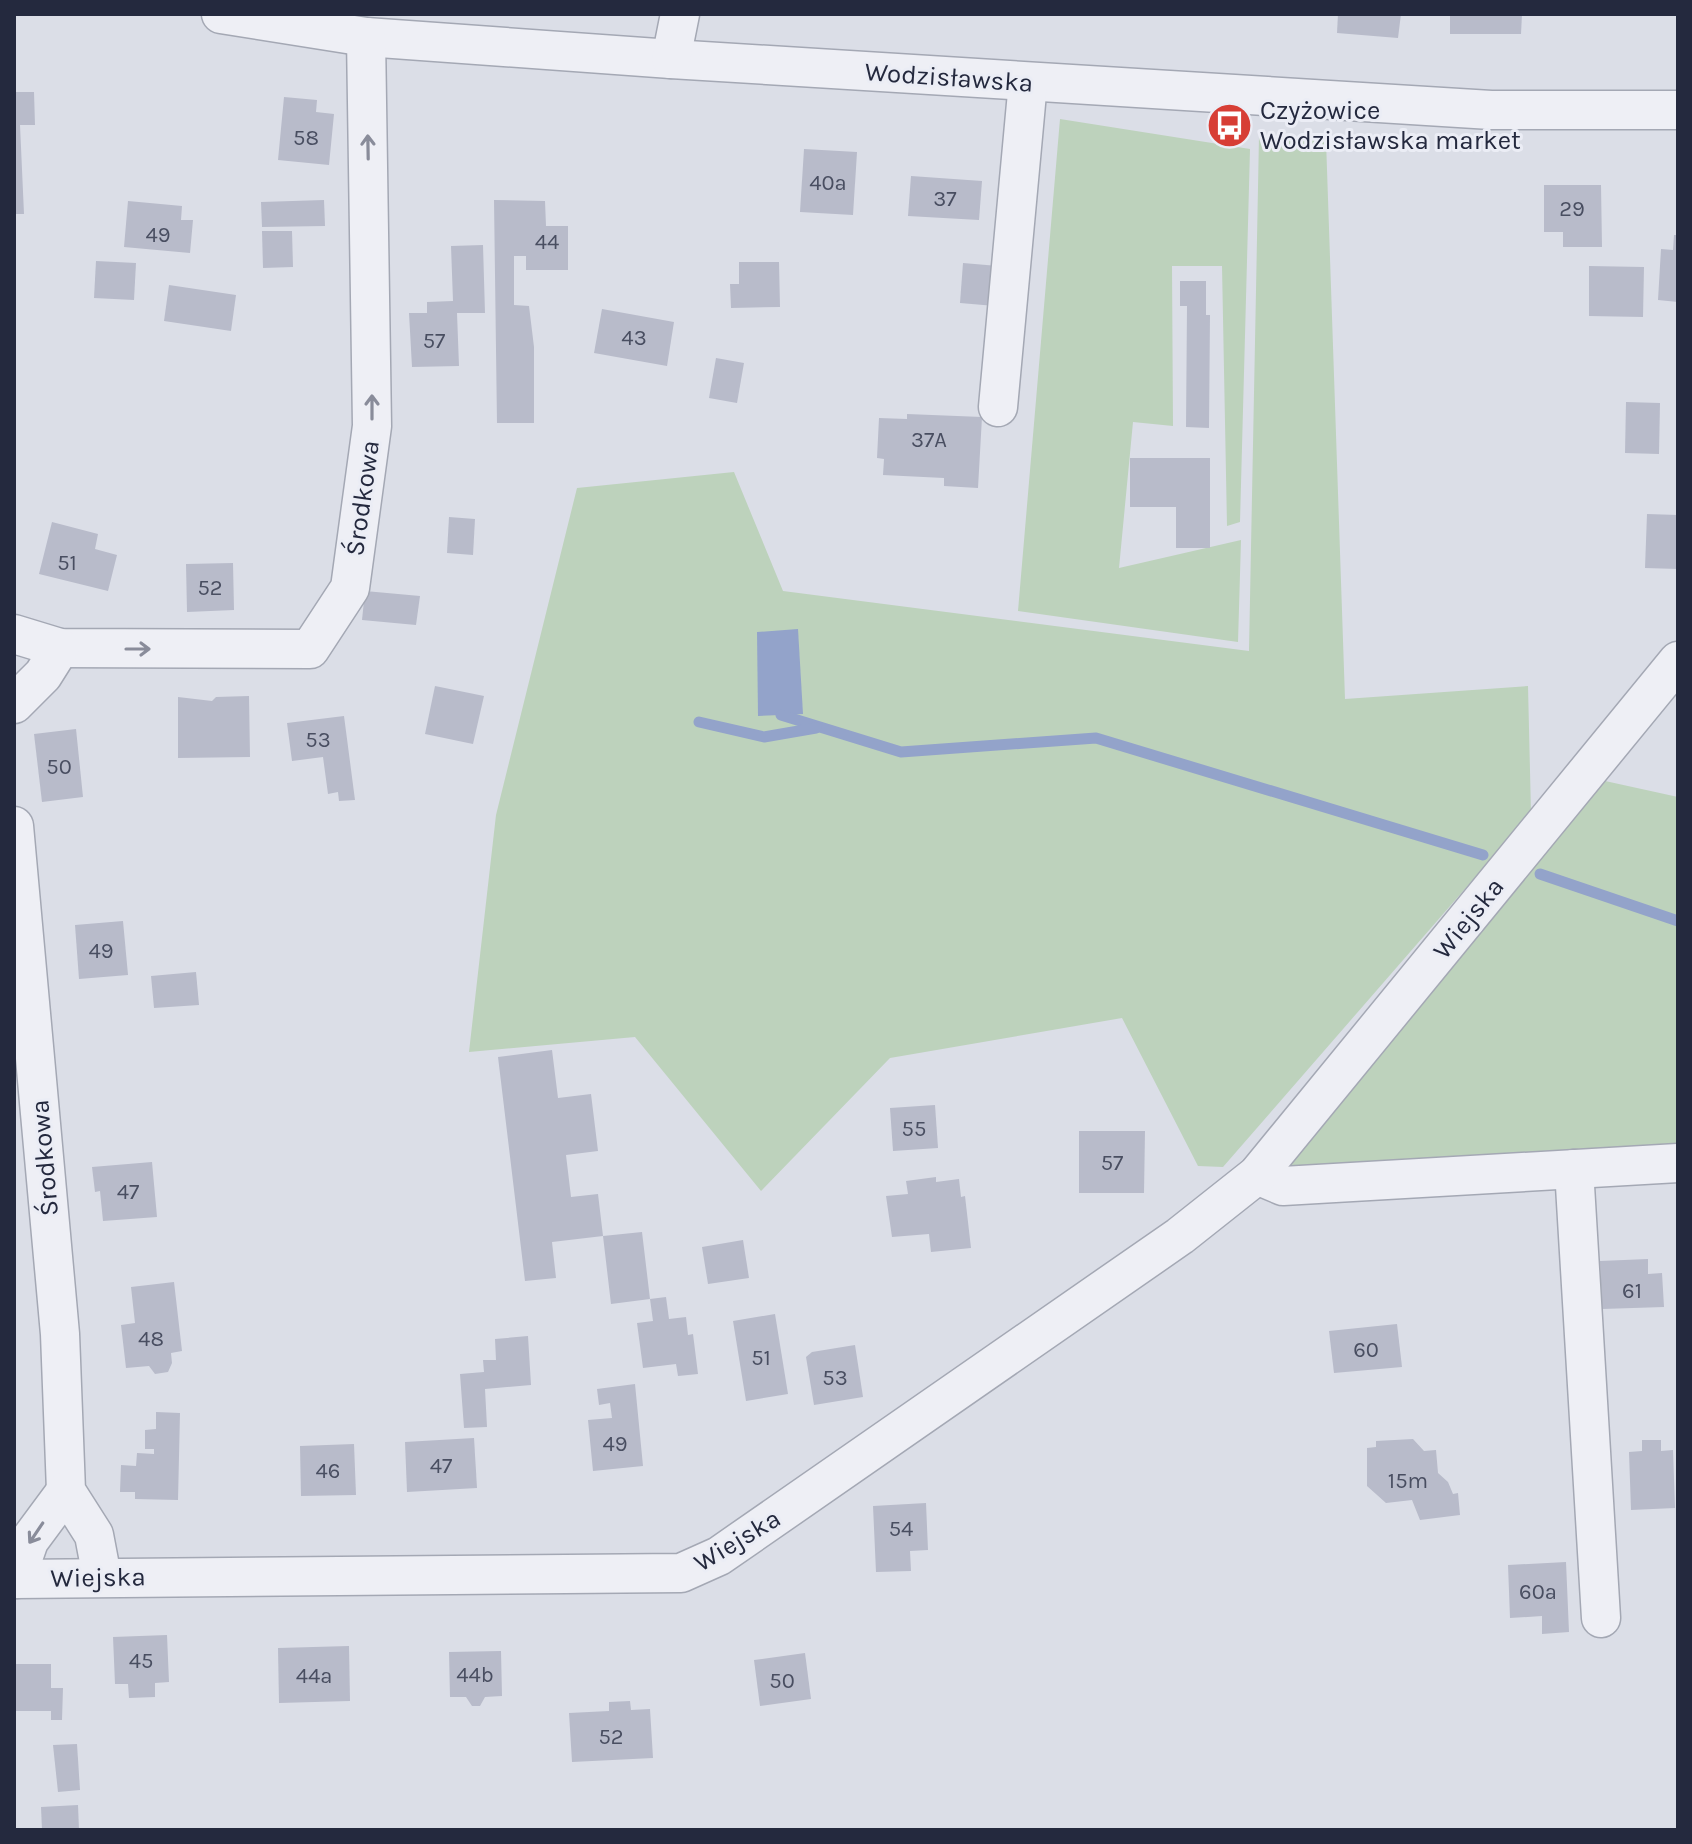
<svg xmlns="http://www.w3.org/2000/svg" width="1692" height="1844" viewBox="0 0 1692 1844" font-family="Karla,sans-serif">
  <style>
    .green { fill: #bdd2bc }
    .water { fill: #93a3ca }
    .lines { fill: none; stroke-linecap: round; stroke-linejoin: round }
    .stream { stroke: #93a3ca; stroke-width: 11 }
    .building { fill: #b8bbca }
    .minor-casing { stroke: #a4a8b4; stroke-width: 41 }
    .minor { stroke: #eeeff5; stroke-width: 38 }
    .oneway { stroke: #898c9a }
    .labels { text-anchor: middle; stroke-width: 6; stroke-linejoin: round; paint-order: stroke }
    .number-label { font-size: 22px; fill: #494e61 }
    .street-label { font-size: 26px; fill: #24293e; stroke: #ebedf5 }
    .poi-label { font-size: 26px; fill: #24293e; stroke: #ebedf5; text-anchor: start }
  </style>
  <rect width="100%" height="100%" fill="#dbdee7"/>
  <g class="green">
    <path d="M1060 119 1250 149 1240 522 1227 526 1222 266H1172L1173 426 1133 422 1119 568 1241 540 1238 642 1018 611Z"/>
    <path d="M1259 136 1326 140 1345 699 1528 686 1531 813 1223 1167 1198 1166 1122 1018 890 1058 761 1191 635 1037 469 1052 496 815 577 488 734 472 783 591 1249 651Z"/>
    <path d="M1596 779 1678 797V1146L1287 1167Z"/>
  </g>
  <path class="water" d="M798 629 803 714 758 716 757 632Z"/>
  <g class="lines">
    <g class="stream">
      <path d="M781 715 901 752 1096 738 1483 855"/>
      <path d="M699 722 764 737 816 728"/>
      <path d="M1540 874 1678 921"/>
    </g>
  </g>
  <g class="building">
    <path d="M1338 14H1401L1398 38 1337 33Z"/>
    <path d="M1450 14H1522L1521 34H1450Z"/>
    <path d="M14 92H34L35 125H20L24 214H14Z"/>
    <path d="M284 97 317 100 316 112 334 114 329 165 278 160Z"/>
    <path d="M804 149 857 152 853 215 800 212Z"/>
    <path d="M911 176 982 181 979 220 908 216Z"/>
    <path d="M1544 185H1601L1602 247H1563V232H1544Z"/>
    <path d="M324 200 325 226 262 227 261 202Z"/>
    <path d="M494 200 545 201 546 226H568V270H526V256H514V305L529 306 534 347V423H497Z"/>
    <path d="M128 201 182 206 181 220H193L190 253 124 247Z"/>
    <path d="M262 231H292L293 267 263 268Z"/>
    <path d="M1674 235H1678V302L1658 300 1661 249 1673 250Z"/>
    <path d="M483 245 485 313H457L459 366 412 367 409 313H427V302L453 301 451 246Z"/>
    <path d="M96 261 136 263 134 300 94 298Z"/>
    <path d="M739 262H779L780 307 731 308 730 284H739Z"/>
    <path d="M963 263 998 266 995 306 960 303Z"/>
    <path d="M1589 266 1644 267 1643 317 1589 316Z"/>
    <path d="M1180 281H1206V315H1210L1209 428 1186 427 1187 306H1180Z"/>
    <path d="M169 285 236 295 231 331 164 321Z"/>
    <path d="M602 309 674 322 667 366 594 353Z"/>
    <path d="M716 358 744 363 737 403 709 398Z"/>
    <path d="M1626 402 1660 403 1659 454 1625 453Z"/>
    <path d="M907 414 982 417 978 488 944 486V478L883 475 884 459 877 458 879 418 907 419Z"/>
    <path d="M1130 458H1210V548H1176V507H1130Z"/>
    <path d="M1647 514 1678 515V569L1645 568Z"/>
    <path d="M449 517 475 519 473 555 447 553Z"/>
    <path d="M52 522 98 534 95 549 117 555 108 591 39 574Z"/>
    <path d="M233 563 234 610 187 612 186 564Z"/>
    <path d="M365 591 420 596 416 625 362 620Z"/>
    <path d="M435 686 484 696 473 744 425 734Z"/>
    <path d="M249 696 250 757 178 758V697L212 701 216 697Z"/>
    <path d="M344 716 355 800 339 801 338 792 328 794 323 757 292 761 287 723Z"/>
    <path d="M76 729 83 797 42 802 34 734Z"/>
    <path d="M123 921 128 975 79 979 75 925Z"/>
    <path d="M196 972 199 1005 154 1008 151 976Z"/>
    <path d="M552 1050 558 1098 591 1094 598 1151 566 1155 571 1197 598 1194 603 1236 642 1232 650 1299 611 1304 603 1236 552 1242 556 1278 525 1281 498 1057Z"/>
    <path d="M935 1105 938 1148 893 1151 890 1108Z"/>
    <path d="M1079 1131H1145L1144 1193H1079Z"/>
    <path d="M152 1162 157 1217 103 1221 100 1191 95 1192 92 1167Z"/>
    <path d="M936 1177V1182L959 1179 961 1197 965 1196 971 1248 931 1252 929 1234 892 1237 886 1196 908 1194 906 1181Z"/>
    <path d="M743 1240 749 1278 708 1284 702 1247Z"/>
    <path d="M1648 1259V1274L1662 1273 1664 1307 1602 1309 1600 1261Z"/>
    <path d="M174 1282 182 1351 171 1353 172 1363 168 1372 155 1374 149 1366 126 1368 121 1325 135 1323 131 1287Z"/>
    <path d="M666 1297 669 1319 686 1317 688 1335 693 1334 698 1374 678 1376 676 1364 643 1368 637 1323 653 1321 650 1299Z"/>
    <path d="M775 1314 788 1394 746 1401 733 1321Z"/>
    <path d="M1397 1324 1402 1367 1334 1373 1329 1331Z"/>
    <path d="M528 1336 531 1385 485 1389 487 1427 464 1428 460 1374 484 1372 483 1360H496L495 1339Z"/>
    <path d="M855 1345 863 1397 814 1405 806 1357 812 1352Z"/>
    <path d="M635 1384 643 1466 593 1471 588 1420 612 1418 610 1403 599 1405 597 1389Z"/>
    <path d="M156 1412 180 1413 178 1500 135 1499V1492H120L121 1465 136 1466 137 1453 154 1454V1449H145V1430L156 1429Z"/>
    <path d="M474 1438 477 1488 407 1492 405 1442Z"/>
    <path d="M1413 1439 1424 1451 1436 1450 1438 1473 1448 1482 1453 1494 1458 1493 1460 1515 1420 1520 1412 1500 1386 1503 1367 1486V1448L1376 1447V1441Z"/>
    <path d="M1642 1440H1661V1451L1673 1450 1675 1508 1631 1510 1629 1452 1642 1451Z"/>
    <path d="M354 1444 356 1495 301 1496 300 1446Z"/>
    <path d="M926 1503 928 1550 910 1551 911 1571 876 1572 873 1506Z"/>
    <path d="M1566 1562 1569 1632 1542 1634V1616L1510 1618 1508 1565Z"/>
    <path d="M167 1635 169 1682 155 1683V1697L129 1698 128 1684H115L113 1637Z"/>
    <path d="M349 1646 350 1701 279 1703 278 1648Z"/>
    <path d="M501 1651 502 1696 485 1697 480 1706H472L466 1697H450L449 1652Z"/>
    <path d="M805 1653 811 1699 760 1706 754 1660Z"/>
    <path d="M14 1664H51V1688H63L62 1720H51V1711H14Z"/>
    <path d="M630 1701 631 1710 650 1709 653 1758 572 1762 569 1713 609 1711V1702Z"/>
    <path d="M77 1744 80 1790 58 1792 53 1745Z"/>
    <path d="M78 1805 79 1830H42L41 1807Z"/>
  </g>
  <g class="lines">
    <defs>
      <g id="minor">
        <path d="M221 14 366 37 671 59 1491 110H1678"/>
        <path d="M671 59 680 14"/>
        <path d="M998 407 1028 82"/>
        <path d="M14 634 60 648 310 649 350 588 372 426 366 37"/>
        <path d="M14 704 43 675 60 648"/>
        <path d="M14 826 60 1334 66 1491 94 1535 102 1577"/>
        <path d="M1574 1169 1601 1618"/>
        <path d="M1257 1175 1283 1186 1678 1163"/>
        <path d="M14 1579 681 1573 719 1556 1180 1236 1257 1175 1678 661"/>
        <path d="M16 1579 29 1541 66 1491"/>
      </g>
    </defs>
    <use href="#minor" class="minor-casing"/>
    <use href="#minor" class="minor"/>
  </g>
  <defs><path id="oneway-shaft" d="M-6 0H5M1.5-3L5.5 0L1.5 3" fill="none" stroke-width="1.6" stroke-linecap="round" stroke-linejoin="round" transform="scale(2)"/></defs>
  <g class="oneway">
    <use href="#oneway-shaft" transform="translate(368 147) rotate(-91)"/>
    <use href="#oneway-shaft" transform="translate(372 407) rotate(-90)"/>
    <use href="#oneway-shaft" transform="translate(138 649)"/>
    <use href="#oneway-shaft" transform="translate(36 1533) rotate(124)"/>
  </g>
  <defs>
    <symbol id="bus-disc" viewBox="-11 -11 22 22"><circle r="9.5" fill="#d73e35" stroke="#ebedf5"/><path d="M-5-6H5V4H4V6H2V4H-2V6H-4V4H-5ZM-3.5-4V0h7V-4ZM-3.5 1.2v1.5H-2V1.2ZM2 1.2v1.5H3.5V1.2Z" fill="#fff"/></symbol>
  </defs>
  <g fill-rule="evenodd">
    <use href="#bus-disc" x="1204" y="100" width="51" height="51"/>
  </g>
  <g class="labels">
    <g class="number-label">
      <text x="306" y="145">58</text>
      <text x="828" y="190">40a</text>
      <text x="945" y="206">37</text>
      <text x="1572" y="216">29</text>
      <text x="158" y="242">49</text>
      <text x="547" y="249">44</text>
      <text x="634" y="345">43</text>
      <text x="434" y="348">57</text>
      <text x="929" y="447">37A</text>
      <text x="67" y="570">51</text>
      <text x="210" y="595">52</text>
      <text x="318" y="747">53</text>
      <text x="59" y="774">50</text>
      <text x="101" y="958">49</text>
      <text x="914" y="1136">55</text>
      <text x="1112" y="1170">57</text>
      <text x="128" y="1199">47</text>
      <text x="1632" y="1298">61</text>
      <text x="151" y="1346">48</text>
      <text x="1366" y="1357">60</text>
      <text x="761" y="1365">51</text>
      <text x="835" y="1385">53</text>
      <text x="615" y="1451">49</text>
      <text x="441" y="1473">47</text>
      <text x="328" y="1478">46</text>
      <text x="1408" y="1488">15m</text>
      <text x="901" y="1536">54</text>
      <text x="1538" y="1599">60a</text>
      <text x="141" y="1668">45</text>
      <text x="475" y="1682">44b</text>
      <text x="314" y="1683">44a</text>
      <text x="782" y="1688">50</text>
      <text x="611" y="1744">52</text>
    </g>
    <g class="street-label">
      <text transform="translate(949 77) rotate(4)" y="9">Wodzisławska</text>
      <text transform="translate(362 498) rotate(-82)" y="9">Środkowa</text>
      <text transform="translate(1468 918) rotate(-51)" y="9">Wiejska</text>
      <text transform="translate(44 1158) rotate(-95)" y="9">Środkowa</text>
      <text transform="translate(737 1540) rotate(-31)" y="9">Wiejska</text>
      <text transform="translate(98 1577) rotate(-1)" y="9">Wiejska</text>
    </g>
    <g class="poi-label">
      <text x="1260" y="119">Czyżowice<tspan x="1260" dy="30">Wodzisławska market</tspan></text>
    </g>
  </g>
  <rect width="1692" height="1844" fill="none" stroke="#24293e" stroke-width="32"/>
</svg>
